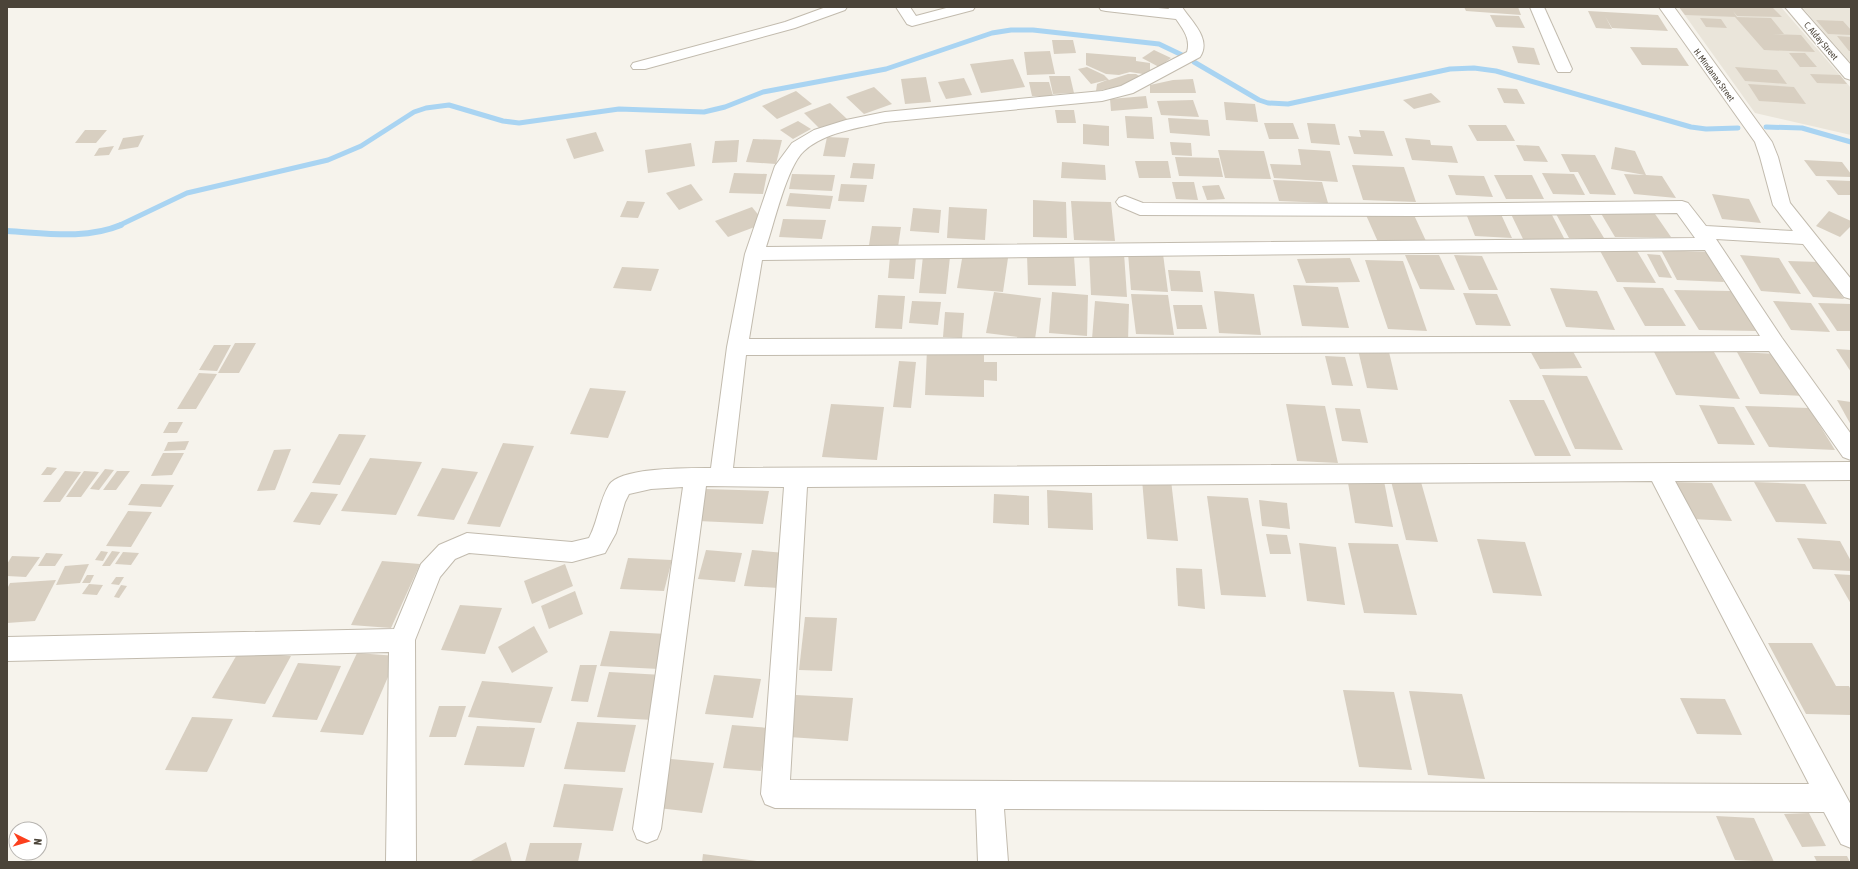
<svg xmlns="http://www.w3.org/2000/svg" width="1858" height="869" viewBox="0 0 1858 869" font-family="'Asap Condensed',sans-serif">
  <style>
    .residential { fill: #eae5da }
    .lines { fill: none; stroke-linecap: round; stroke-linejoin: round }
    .stream-far1 { stroke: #a9d4f2; stroke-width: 5 }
    .stream { stroke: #a9d4f2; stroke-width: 6 }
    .building { fill: #d8cfc1 }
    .minor-casing { stroke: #c2bbae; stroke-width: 2 }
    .minor { fill: #fff; fill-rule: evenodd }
    .labels { text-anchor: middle; stroke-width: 3; stroke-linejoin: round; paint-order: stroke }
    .far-street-label { font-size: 9px; fill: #4b4439; stroke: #fff }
  </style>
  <rect width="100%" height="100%" fill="#f6f3ec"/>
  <g class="residential">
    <path d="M1679 7H1781L1851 88V135L1755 113Z"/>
    <path d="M1802 7H1851V63Z"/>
  </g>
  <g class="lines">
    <g class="stream-far1">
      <path d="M1194 62 1259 100 1268 103 1288 104 1450 69 1474 68 1496 71 1691 127 1706 129 1738 128"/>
      <path d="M1766 127 1802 128 1851 142"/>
      <path d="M118 226 187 193 328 160 361 146 414 112 426 108 449 105 503 121 519 123 619 109 704 112 725 107 763 92 886 69 992 33 1011 30H1033L1159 44 1182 55"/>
    </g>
    <path class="stream" d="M7 231C45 233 85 240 121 225"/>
  </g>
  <g class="building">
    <path d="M1464 7H1518L1521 15 1466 11Z"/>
    <path d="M1679 7H1772L1782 17 1737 16 1733 11 1737 17 1685 15Z"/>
    <path d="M1588 11 1658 15 1668 31 1612 28 1605 16 1612 29 1596 28Z"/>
    <path d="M1490 15 1519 16 1525 28 1496 27Z"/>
    <path d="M1735 17 1771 18 1784 34H1772L1801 35 1815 52 1764 50Z"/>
    <path d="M1700 18 1721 19 1727 28 1706 27Z"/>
    <path d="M1816 20 1843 21 1851 30V35L1828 34Z"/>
    <path d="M1837 36 1851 37V51H1849Z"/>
    <path d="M1052 40H1073L1076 53 1054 54Z"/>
    <path d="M1512 46 1534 48 1540 65 1518 63Z"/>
    <path d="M1630 47 1677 48 1689 66 1642 65Z"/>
    <path d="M1154 50 1171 58 1159 67 1142 58Z"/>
    <path d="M1050 51 1055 74 1027 75 1024 52Z"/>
    <path d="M1086 53 1136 57V61L1150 63V70L1143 74 1130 72 1119 75 1106 74 1086 65Z"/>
    <path d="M1789 53H1805L1817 67H1800Z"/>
    <path d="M1013 59 1025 87 981 93 970 64Z"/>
    <path d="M1087 67 1104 75 1109 80 1128 74H1136L1141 77 1122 86 1096 91 1097 84 1107 80 1091 84 1078 69Z"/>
    <path d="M1735 67 1777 70 1787 84 1745 81Z"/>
    <path d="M1810 74 1840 75 1847 84 1817 83Z"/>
    <path d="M1049 76H1070L1074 93 1053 94Z"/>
    <path d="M926 77 931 102 905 104 901 79Z"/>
    <path d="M964 78 972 95 946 99 938 82Z"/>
    <path d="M1193 79 1196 93H1150V85L1173 80Z"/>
    <path d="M1029 82H1049L1053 96H1032Z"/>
    <path d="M1748 84 1794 87 1806 104 1759 101Z"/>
    <path d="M874 87 892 104 864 114 846 97Z"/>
    <path d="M1497 88 1517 89 1525 104 1504 103Z"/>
    <path d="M796 91 812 104 777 119 762 106Z"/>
    <path d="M1431 93 1441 102 1414 109 1403 100Z"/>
    <path d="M1146 96 1148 108 1111 111 1110 99Z"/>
    <path d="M1193 100 1199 117 1161 115 1157 101Z"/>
    <path d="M1224 102 1255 104 1258 122 1226 120Z"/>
    <path d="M830 103 847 119 820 129 804 113Z"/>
    <path d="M1055 110H1074L1076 123H1057Z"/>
    <path d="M1125 116 1152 117 1154 139 1127 138Z"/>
    <path d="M1168 118 1208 120 1210 136 1170 133Z"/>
    <path d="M798 121 811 129 793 139 780 130Z"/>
    <path d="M1264 123H1293L1299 139H1269Z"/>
    <path d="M1307 123 1335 124 1340 145 1311 143Z"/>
    <path d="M1083 124 1109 126V146L1083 144Z"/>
    <path d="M1468 125H1506L1515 141H1477Z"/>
    <path d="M85 130H107L96 143H75Z"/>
    <path d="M1359 130 1384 131 1393 156 1354 154 1348 136 1361 137Z"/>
    <path d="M596 132 604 151 574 159 566 139Z"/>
    <path d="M144 135 138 147 118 150 123 138Z"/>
    <path d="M827 137 849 138 845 157 823 156Z"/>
    <path d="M1405 138 1430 140 1431 145 1452 146 1458 163 1412 160Z"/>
    <path d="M753 139 782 140 776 164 746 162Z"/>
    <path d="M739 140 737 162 712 163 715 141Z"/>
    <path d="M1170 142 1191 143 1192 156 1172 155Z"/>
    <path d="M691 143 695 166 648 173 645 150Z"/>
    <path d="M1516 145 1539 146 1548 162 1524 161Z"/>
    <path d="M114 146 109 155 94 156 99 148Z"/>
    <path d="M1615 147 1635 151 1646 175 1662 176 1676 198 1634 194 1624 174 1645 175 1611 169Z"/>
    <path d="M1298 149 1330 151 1338 182 1274 178 1270 164 1301 165Z"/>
    <path d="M1218 150 1264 151 1271 179 1225 178Z"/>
    <path d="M1561 154 1595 155 1616 195 1590 194 1578 172H1570Z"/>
    <path d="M1175 157 1219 158 1223 177 1179 176Z"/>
    <path d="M1804 160 1842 162 1851 174V177L1816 176Z"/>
    <path d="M1135 161H1168L1171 178H1139Z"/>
    <path d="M1062 162 1105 165 1106 180 1061 178Z"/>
    <path d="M853 163 875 164 873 179 850 178Z"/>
    <path d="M1352 165 1404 167 1416 202 1363 200Z"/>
    <path d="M734 173 767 174 763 194 729 193Z"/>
    <path d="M1542 173 1574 174 1585 195 1553 194Z"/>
    <path d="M792 174 835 175 832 191 789 189Z"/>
    <path d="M1448 175 1484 176 1493 197 1456 195Z"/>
    <path d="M1494 175H1532L1544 199H1506Z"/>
    <path d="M1273 180 1322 182 1328 203 1279 201Z"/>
    <path d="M1826 180 1851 181V195H1838Z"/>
    <path d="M1172 182H1194L1198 200 1176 199Z"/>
    <path d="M691 184 703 200 679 210 666 193Z"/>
    <path d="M841 184 867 185 864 202 838 201Z"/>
    <path d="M1219 185 1225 199 1207 200 1202 186Z"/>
    <path d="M790 193 833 196 830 209 786 206Z"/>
    <path d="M1712 194 1749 199 1761 223 1722 219Z"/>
    <path d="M1033 200 1066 202 1067 238 1033 237Z"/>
    <path d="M627 201 645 202 638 218 620 217Z"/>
    <path d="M1071 201 1111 202 1115 241 1074 240Z"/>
    <path d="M752 207 765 223 728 237 715 221Z"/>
    <path d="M949 207 987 209 985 240 947 238Z"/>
    <path d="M913 208 941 210 939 233 910 231Z"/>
    <path d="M1554 210H1587L1604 238H1569Z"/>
    <path d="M1599 210 1653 211 1671 237H1615Z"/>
    <path d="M1465 211 1500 212 1512 238 1475 236Z"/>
    <path d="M1829 211 1851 221V226L1840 237 1816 226Z"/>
    <path d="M1510 212 1551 213 1565 240 1523 239Z"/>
    <path d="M1366 215H1414L1426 241 1378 242Z"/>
    <path d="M783 219 826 220 822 239 779 237Z"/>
    <path d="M872 226 901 227 898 247 869 245Z"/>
    <path d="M1599 249 1637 251 1656 283 1617 282Z"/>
    <path d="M1661 250 1707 252 1724 282 1677 280Z"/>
    <path d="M1089 251 1124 253 1127 297 1091 295Z"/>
    <path d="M963 253 1008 258 1003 292 957 288Z"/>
    <path d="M1128 253 1163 254 1168 292 1131 290Z"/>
    <path d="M1647 254 1660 255 1672 278 1659 277Z"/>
    <path d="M1027 255 1074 256 1076 286 1028 285Z"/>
    <path d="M1405 255H1439L1455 290 1420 289Z"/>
    <path d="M1454 255 1482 256 1498 290H1469Z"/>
    <path d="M1740 255 1779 258 1801 294 1761 291Z"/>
    <path d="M890 256 916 257 914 279 888 278Z"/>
    <path d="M923 256 950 257 946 294 919 293Z"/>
    <path d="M1350 258 1360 282 1306 283 1297 259Z"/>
    <path d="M1365 260 1403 261 1427 331 1388 329Z"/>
    <path d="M1788 261 1819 262 1844 299 1813 297Z"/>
    <path d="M622 267 659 269 651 291 613 288Z"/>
    <path d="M1168 270 1200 271 1203 292 1171 291Z"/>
    <path d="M1293 285 1338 287 1349 328 1302 326Z"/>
    <path d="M1623 287 1663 288 1686 326H1645Z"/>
    <path d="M1550 288 1597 291 1615 330 1566 327Z"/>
    <path d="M1674 290 1731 291 1758 331 1699 330Z"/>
    <path d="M1214 291 1254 294 1261 335 1219 333Z"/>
    <path d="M994 292 1041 298 1035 339 986 333Z"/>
    <path d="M1052 292 1088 295 1087 336 1049 333Z"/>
    <path d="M1463 293 1497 294 1511 326 1476 325Z"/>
    <path d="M1131 294 1168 295 1174 335 1136 334Z"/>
    <path d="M878 295 905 296 902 329 875 328Z"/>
    <path d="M912 301 941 302 938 325 909 323Z"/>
    <path d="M1095 301 1129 304 1128 342 1092 339Z"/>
    <path d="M1773 301 1811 303 1830 332 1791 330Z"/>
    <path d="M1818 303 1851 304V331H1837Z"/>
    <path d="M1173 305H1202L1207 329H1177Z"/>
    <path d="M945 312 964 313 962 338 943 337Z"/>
    <path d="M235 343H256L239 373H218Z"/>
    <path d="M214 345H231L217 371 199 370Z"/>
    <path d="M1570 346 1582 368 1540 369 1528 347Z"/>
    <path d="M1652 348 1714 352 1740 399 1676 395Z"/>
    <path d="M927 349 984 350V362H997V381L984 380V397L925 395Z"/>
    <path d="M1836 349 1851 350V372Z"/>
    <path d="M1358 350 1389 352 1398 390 1367 388Z"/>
    <path d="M1737 352 1778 354 1804 396 1760 394Z"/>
    <path d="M1325 356 1345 357 1353 386 1332 385Z"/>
    <path d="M899 361 916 362 911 408 893 407Z"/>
    <path d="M199 373 217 374 196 409H177Z"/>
    <path d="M1542 375 1587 376 1623 450 1575 449Z"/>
    <path d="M590 388 626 391 608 438 570 434Z"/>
    <path d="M1509 400H1544L1571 456H1535Z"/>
    <path d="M1837 400 1851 402V425Z"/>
    <path d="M831 404 884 407 877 460 822 457Z"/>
    <path d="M1286 404 1325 406 1338 463 1297 461Z"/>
    <path d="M1699 405 1734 407 1755 445 1718 444Z"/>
    <path d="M1745 406 1809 408 1835 450 1769 447Z"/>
    <path d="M1335 408 1360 409 1368 443 1342 441Z"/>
    <path d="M169 422H183L177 433H163Z"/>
    <path d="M339 434 366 435 340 485 312 483Z"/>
    <path d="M189 441 185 450 164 451 168 442Z"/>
    <path d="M503 443 534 446 500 527 467 524Z"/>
    <path d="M291 449 275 490 257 491 274 450Z"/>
    <path d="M163 453H184L172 475 151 476Z"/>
    <path d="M370 458 422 462 396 515 341 511Z"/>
    <path d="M47 467 57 468 51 475H41Z"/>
    <path d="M442 468 478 472 454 520 417 516Z"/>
    <path d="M105 469 114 470 99 490 90 489Z"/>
    <path d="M65 471 81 472 60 502H43Z"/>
    <path d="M84 471 99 472 81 497H66Z"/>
    <path d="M117 471H130L116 490H103Z"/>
    <path d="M1347 477 1384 481 1393 527 1355 523Z"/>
    <path d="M1142 479 1171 480 1178 541 1147 539Z"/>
    <path d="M1391 481 1421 482 1438 542 1406 540Z"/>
    <path d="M1673 482 1712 483 1732 521 1692 519Z"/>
    <path d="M1754 482 1805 484 1827 524 1776 522Z"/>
    <path d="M141 484 174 485 161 507 128 505Z"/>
    <path d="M705 489 769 491 763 524 698 521Z"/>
    <path d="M1047 490 1092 493 1093 530 1048 528Z"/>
    <path d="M311 492 338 494 320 525 293 522Z"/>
    <path d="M994 494 1029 496V525L993 523Z"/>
    <path d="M1207 496 1248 498 1266 597 1221 595Z"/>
    <path d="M1259 500 1287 503 1290 529 1262 526Z"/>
    <path d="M128 511 152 512 131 547 106 546Z"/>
    <path d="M1266 534 1287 535 1291 554H1270Z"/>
    <path d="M1797 538 1840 541 1851 561V571L1813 569Z"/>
    <path d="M1477 539 1525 542 1542 596 1493 593Z"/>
    <path d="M1299 543 1336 547 1345 605 1307 601Z"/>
    <path d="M1348 543 1398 544 1417 615 1364 613Z"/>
    <path d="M706 550 742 553 735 582 698 579Z"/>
    <path d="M752 550 785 553 779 588 744 586Z"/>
    <path d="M101 551 108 552 103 561 95 560Z"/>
    <path d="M112 551 120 552 110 566H102Z"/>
    <path d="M123 552 139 553 131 565 115 564Z"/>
    <path d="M46 553 63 554 55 566H38Z"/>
    <path d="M12 556 40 557 26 577 7 576V564Z"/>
    <path d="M628 558 672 560 664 591 620 589Z"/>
    <path d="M382 561 420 564 391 628 351 625Z"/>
    <path d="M89 564 80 583 56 585 65 566Z"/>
    <path d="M565 564 573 586 532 604 524 581Z"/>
    <path d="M1176 568 1202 569 1205 609 1178 606Z"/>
    <path d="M1834 574 1851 575V604Z"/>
    <path d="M87 575H94L90 583H82Z"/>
    <path d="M116 577H124L119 585 111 584Z"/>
    <path d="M56 580 35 621 7 623V589L10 583Z"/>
    <path d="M89 584 103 585 97 595 82 594Z"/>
    <path d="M121 585 127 586 119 598 114 597Z"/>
    <path d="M575 591 583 614 549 629 541 606Z"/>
    <path d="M460 605 502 608 485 654 441 650Z"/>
    <path d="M805 617 837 618 832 671 799 670Z"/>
    <path d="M534 626 548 652 512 673 498 647Z"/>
    <path d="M610 631 667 634 659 669 600 666Z"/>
    <path d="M1768 643H1812L1836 686H1849L1851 690V715L1806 714Z"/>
    <path d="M239 651 291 656 265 704 212 698Z"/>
    <path d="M357 653 397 656 363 735 320 732Z"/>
    <path d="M298 663 341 666 317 720 272 717Z"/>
    <path d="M580 665H597L588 702 571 701Z"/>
    <path d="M609 672 663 675 653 720 597 717Z"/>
    <path d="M714 675 761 679 753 718 705 714Z"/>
    <path d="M482 681 553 687 541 723 468 717Z"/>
    <path d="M1343 690 1394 692 1412 770 1359 767Z"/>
    <path d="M1409 691 1462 694 1485 779 1428 775Z"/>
    <path d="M796 695 853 698 848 741 789 737Z"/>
    <path d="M1680 698 1725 699 1742 735 1697 734Z"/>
    <path d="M439 706H466L456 737H429Z"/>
    <path d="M192 717 233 719 207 772 165 770Z"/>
    <path d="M577 722 636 725 625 772 564 769Z"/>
    <path d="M732 725 769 728 761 771 723 768Z"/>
    <path d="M477 726 535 728 524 767 464 765Z"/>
    <path d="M671 759 714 763 702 813 658 808Z"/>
    <path d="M564 784 623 788 613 831 553 827Z"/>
    <path d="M1809 813 1826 846 1802 847 1784 814Z"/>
    <path d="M1716 816 1754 818 1774 862 1735 860Z"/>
    <path d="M506 842 512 862H469Z"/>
    <path d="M530 843H582L578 862H525Z"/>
    <path d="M703 854 757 861V862H702Z"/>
    <path d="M1814 856H1847L1850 862H1817Z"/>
  </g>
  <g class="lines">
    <defs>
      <g id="minor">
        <path d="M826 7H847L845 10 795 28 645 69H633L631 66 633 63 785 22Z"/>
        <path d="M896 7H910L916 16 950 7H975L973 10 912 26 907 24Z"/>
        <path d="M1099 7H1147L1169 9 1168 7H1182C1191 21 1212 39 1200 57L1133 93 1102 101 885 122C859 128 825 132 804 151 787 166 774 224 766 247L1695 238 1677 213 1414 216 1140 215 1119 206 1116 202 1119 198 1125 196 1143 203 1414 204 1682 201 1688 203 1706 226 1793 231 1773 205 1760 157 1755 142 1659 7H1674L1772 142 1778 157 1790 203 1851 279V299L1844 297 1803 244 1716 239 1782 338 1851 434V460L1843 457 1769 351 746 355 733 468 1851 462V480L1675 481 1851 805V848L1841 844 1824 812 1004 809 1008 862H978L976 809 775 808 765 804 761 794 784 487 706 486 661 829 657 839 647 843 637 839 633 829 683 487 651 489 629 494 625 502 616 533 605 553 572 562 469 553 455 559 440 577 415 640 416 862H386L389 652 7 661V637L394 629 421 564 439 545 467 533 572 542 589 538C598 521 599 502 609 485 620 467 690 468 711 468L727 347 745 254 775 166 792 143 814 130 846 120 885 112 1102 91 1121 86 1187 52C1191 39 1183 29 1176 19L1106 11 1101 10ZM1705 250 1760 336 749 339 762 260ZM1652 481 1809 784 790 780 807 487Z"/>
        <path d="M1530 7H1544L1572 69 1570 72H1558L1556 69Z"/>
        <path d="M1785 7H1800L1851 65V80L1845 78Z"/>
      </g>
    </defs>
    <use href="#minor" class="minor-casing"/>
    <use href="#minor" class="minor"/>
  </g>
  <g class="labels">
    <g class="far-street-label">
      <text transform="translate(1821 41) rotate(49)" y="3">C. Alday Street</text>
      <text transform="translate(1714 75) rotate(54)" y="3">H. Mindanao Street</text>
    </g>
  </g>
  <rect width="1858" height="869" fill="none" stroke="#4b4439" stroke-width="16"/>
  <g transform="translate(28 841) rotate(95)"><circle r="19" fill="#ffffff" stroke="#b7b4b0"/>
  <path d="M0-3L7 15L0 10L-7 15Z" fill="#fc3f1d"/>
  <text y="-6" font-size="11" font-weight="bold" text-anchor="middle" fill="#4b4439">N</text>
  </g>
</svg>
